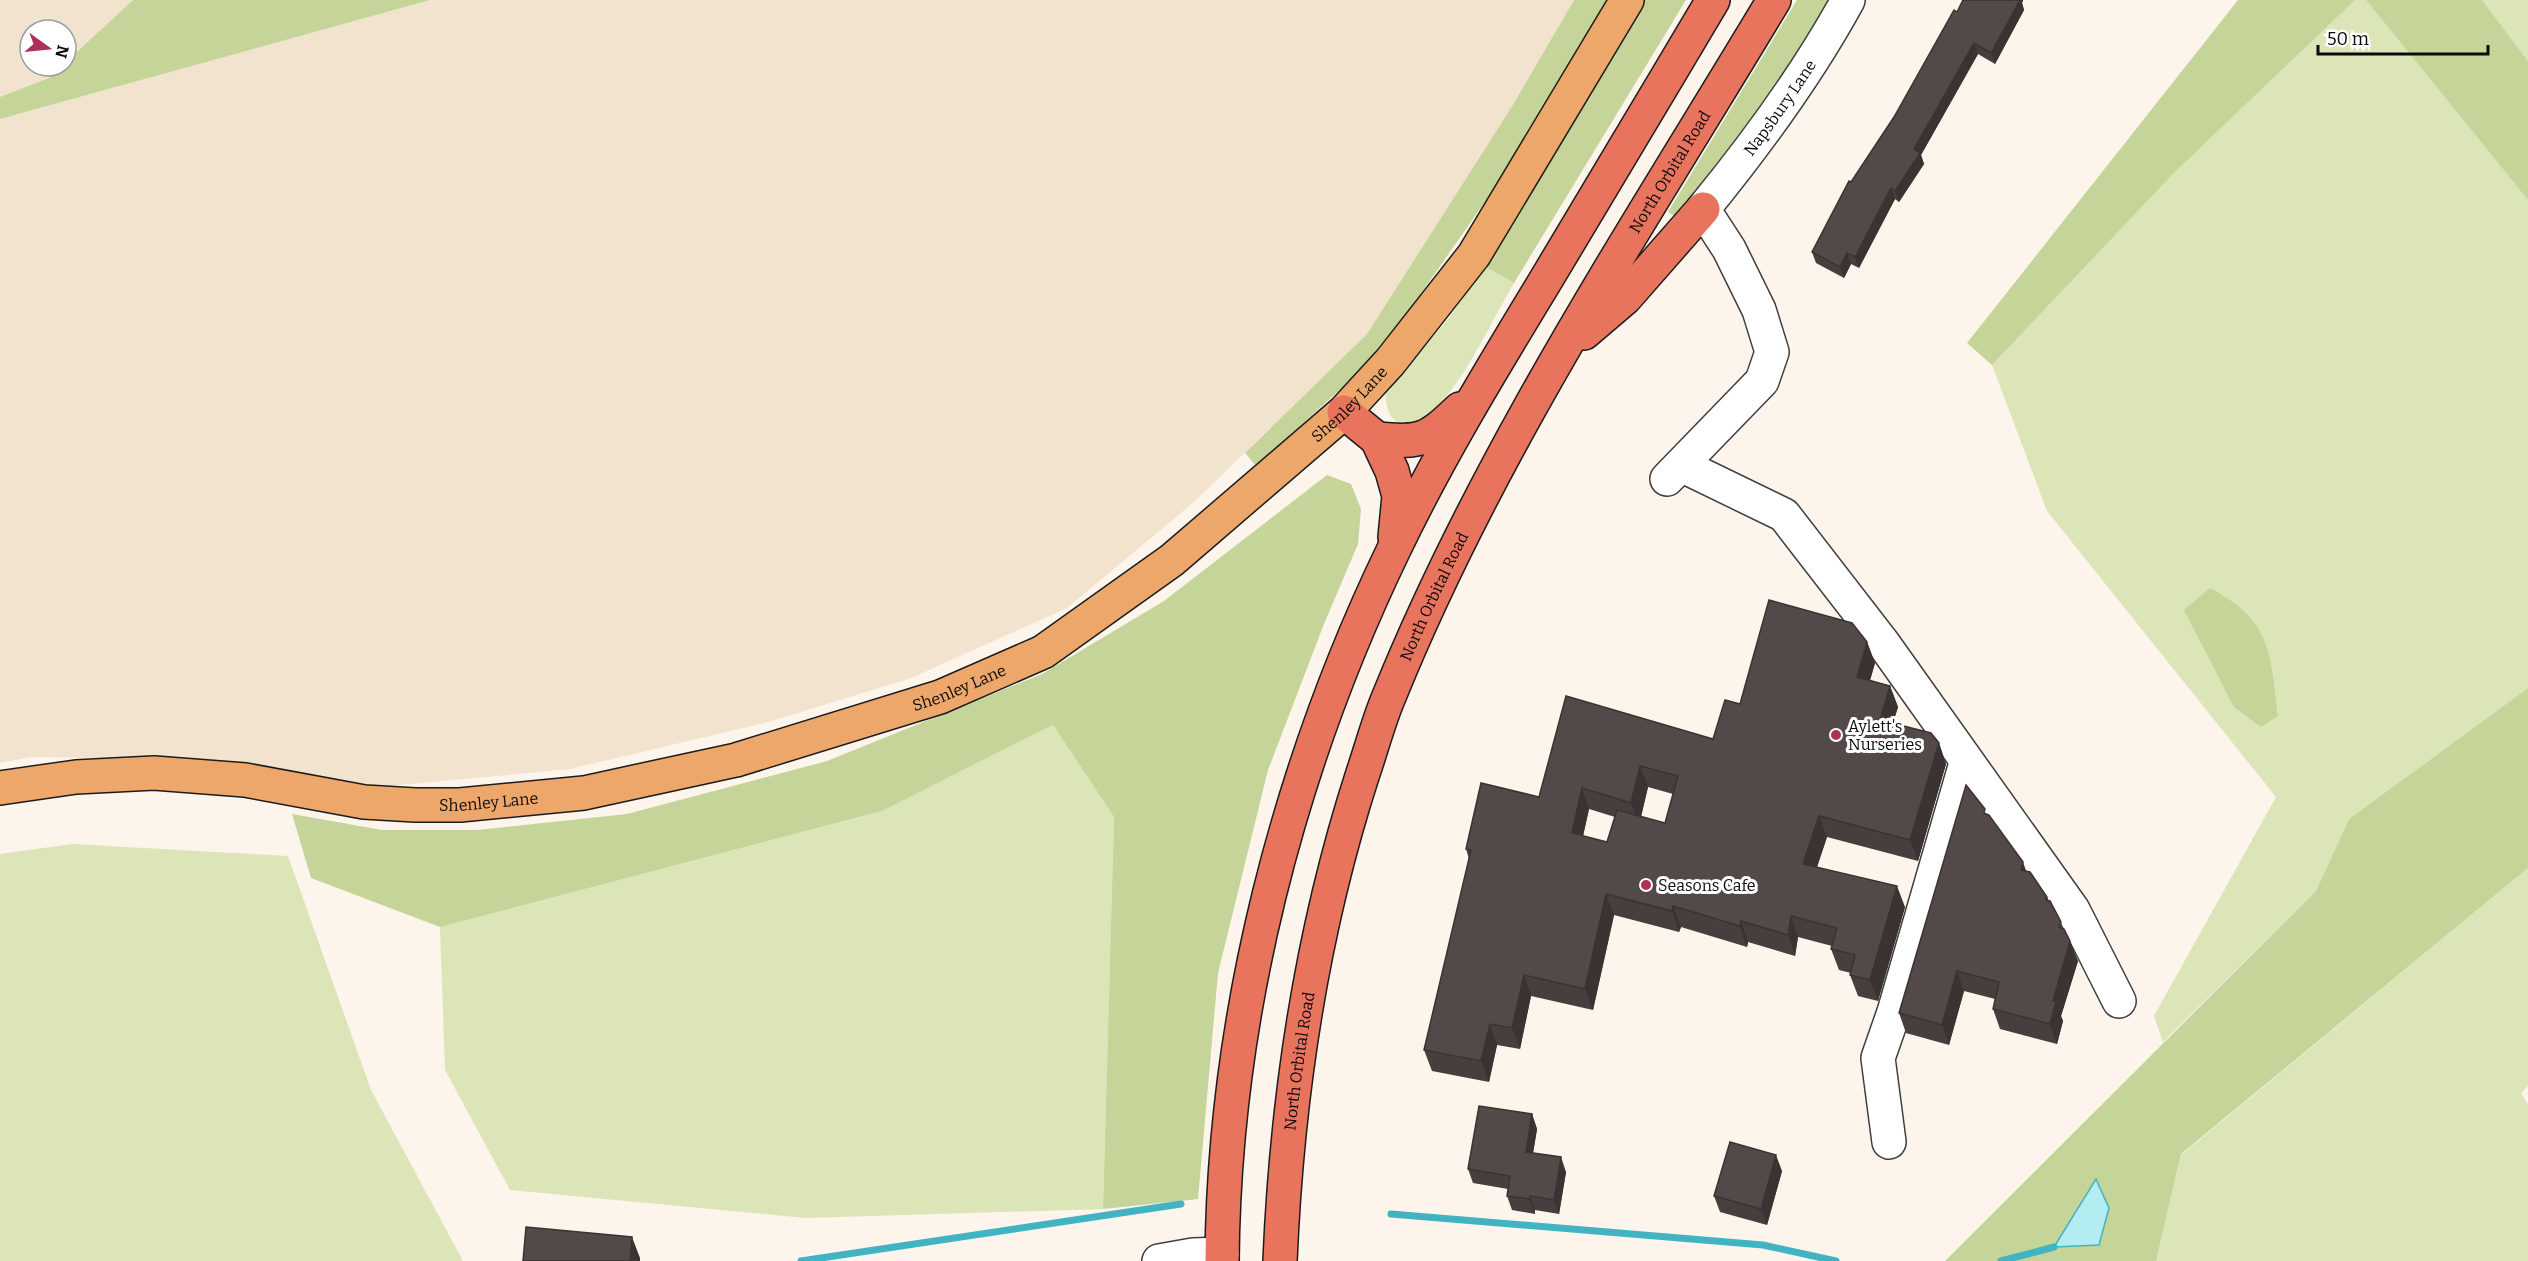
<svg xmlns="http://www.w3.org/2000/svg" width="2528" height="1261" viewBox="0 0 2528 1261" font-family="Bitter,serif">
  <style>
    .farmland { fill: #f1e3cd }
    .green { fill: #dce5b8 }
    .forest { fill: #c5d498 }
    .water { fill: #b3ecf1; stroke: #40b4c2; stroke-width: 1.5 }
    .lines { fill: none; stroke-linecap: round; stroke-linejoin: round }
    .stream { stroke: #40b4c2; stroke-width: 7 }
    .minor-casing { stroke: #3e3e3e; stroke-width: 36 }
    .major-casing { stroke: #1c1c1c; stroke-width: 36 }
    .highway-casing { stroke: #1c1c1c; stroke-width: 36 }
    .minor { stroke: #fff; stroke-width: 33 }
    .major { stroke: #eea76a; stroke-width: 33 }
    .highway { stroke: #e9745d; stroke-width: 33 }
    .wall { fill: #473f3e; fill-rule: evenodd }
    .shaded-wall { fill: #3a3332 }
    .building { fill: #534948; stroke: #3a3332; stroke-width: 1.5; fill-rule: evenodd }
    .poi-dot { fill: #af2f5b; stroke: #fff; stroke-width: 2 }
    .labels { text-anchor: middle; stroke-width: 6; stroke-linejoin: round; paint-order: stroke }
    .street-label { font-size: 16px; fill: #0b0b0b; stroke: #fff }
    .poi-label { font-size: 16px; fill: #0b0b0b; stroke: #fff; text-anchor: start }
  </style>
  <rect width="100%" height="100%" fill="#fdf4eb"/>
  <g class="farmland">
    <path d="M0 0H133L66 62V30H30V66H62L49 78 0 97Z"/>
    <path d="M430 0H1574L1511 108 1367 334 1194 502 1067 608 911 678 772 721 570 769 368 788 204 759 31 757 0 763V119Z"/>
  </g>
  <g class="green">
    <path d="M2355 0H2366L2528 200V688L2349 819 2316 891 2163 1042 2154 1016 2276 797 2047 511 1992 365 2174 173Z"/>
    <path d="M2482 0H2528V61Z"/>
    <path d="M1484 266 1514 283C1486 330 1460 394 1416 427 1393 426 1385 414 1386 392L1449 318Z"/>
    <path d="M1053 725 1114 817 1103 1209 806 1218 510 1190 445 1070 440 927 882 811Z"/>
    <path d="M72 844 288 856 371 1090 463 1261H0V854Z"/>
    <path d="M2528 868V1086L2521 1093 2528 1105V1261H2156L2181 1155Z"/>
  </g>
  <g class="forest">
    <path d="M133 0H430L0 119V97L49 78 62 66H66V62Z"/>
    <path d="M1574 0H1611L1535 130 1408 312 1357 374 1256 466 1245 453 1367 334 1511 108Z"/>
    <path d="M1641 0H1686L1514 283 1484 266Z"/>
    <path d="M1797 0H1838L1682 221 1668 212Z"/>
    <path d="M2238 0H2355L2174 173 1992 365 1967 343Z"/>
    <path d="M2366 0H2482L2528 61V200Z"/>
    <path d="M1327 475 1351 484 1361 509 1358 544 1324 624 1268 770 1218 973 1198 1199 1103 1209 1114 817 1053 725 882 811 440 927 311 878 292 814 382 830H477L627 814 827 761 1042 674 1164 601Z"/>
    <path d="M2210 588C2272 621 2270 652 2278 716L2261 727 2234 707 2184 610Z"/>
    <path d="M2528 688V868L2181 1154 2156 1261H1945L2316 891 2349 819Z"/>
  </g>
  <path class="water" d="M2096 1179 2109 1208 2099 1245 2054 1247Z"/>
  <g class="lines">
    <g class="stream">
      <path d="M1391 1214 1763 1245 1836 1261"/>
      <path d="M801 1261 1181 1204"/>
      <path d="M2001 1261 2054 1247"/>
    </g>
    <defs>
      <g id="minor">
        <path d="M1681 465 1784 515 1883 643 2073 910 2119 1001"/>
        <path id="s1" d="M1667 479 1762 381 1772 352 1759 310 1729 249 1703 209C1757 143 1807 75 1848 0"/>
        <path d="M1889 1142 1878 1058 1894 1012 1966 763"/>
        <path d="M1159 1261 1193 1255 1222 1254"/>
      </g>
      <g id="major">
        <path id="s2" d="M0 788 76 777 154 773 245 780 364 802 415 805H460L584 793 736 760 940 697 1043 652 1172 560 1344 412 1390 362 1474 255 1627 0"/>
      </g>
      <g id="highway">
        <path d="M1584 333 1625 298 1703 209"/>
        <path d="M1344 412 1377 439 1392 471 1399 496 1395 537"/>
        <path d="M1377 439C1423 443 1427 440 1460 409"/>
        <path d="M1222 1261C1224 1017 1288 768 1394 549 1439 455 1493 367 1547 278 1602 186 1658 93 1713 0"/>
        <path id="s3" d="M1280 1261C1287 1095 1312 930 1363 773 1372 747 1379 719 1390 694 1489 450 1639 225 1774 0"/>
      </g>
    </defs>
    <use href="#minor" class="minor-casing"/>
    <use href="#major" class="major-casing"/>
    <use href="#highway" class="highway-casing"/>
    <use href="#minor" class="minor"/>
    <use href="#major" class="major"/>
    <use href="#highway" class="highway"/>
  </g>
  <g class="wall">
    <path d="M1963 0H2023L2022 3 2024 10 1995 64 1978 54 1921 155 1924 164 1899 202 1895 199 1859 268 1851 264 1844 278 1816 263 1812 252 1851 182 1894 117 1957 12Z"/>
    <path d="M1867 642 1875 663 1870 680 1890 686 1898 707 1893 723 1939 743 1946 764 1918 861 1827 837 1817 867 1905 907 1878 1001 1858 996 1850 975 1851 973 1839 970 1831 949 1832 946 1798 937 1795 956 1748 942 1747 947 1681 927 1679 932 1614 915 1593 1010 1531 996 1520 1049 1497 1045 1489 1082 1432 1071 1424 1050 1469 859 1466 849 1539 797 1713 739 1740 704ZM1648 787 1673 794 1665 823 1641 817ZM1589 809 1615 817 1607 842 1583 836Z"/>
    <path d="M1987 814 2026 871 2047 897 2078 961 2061 1016 2063 1021 2057 1044 2000 1029 1993 1009 1995 999 1964 991 1949 1045 1906 1033 1899 1013Z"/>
    <path d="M1532 1114 1537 1129 1533 1153 1566 1172 1559 1214 1535 1210V1214L1512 1210 1507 1196 1508 1189 1473 1183 1468 1169Z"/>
    <path d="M1782 1171 1767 1225 1720 1212 1714 1196Z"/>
  </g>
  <g class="shaded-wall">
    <path d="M2017 0H2023L2022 3 2024 10 1995 64 1991 53Z"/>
    <path d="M1974 43 1978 54 1921 155 1924 164 1899 202 1895 191 1914 149Z"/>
    <path d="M1891 188 1895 199 1859 268 1855 257Z"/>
    <path d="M1847 253 1851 264 1844 278 1840 267Z"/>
    <path d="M1867 642 1875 663 1865 698 1857 677Z"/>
    <path d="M1890 686 1898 707 1887 741 1880 720Z"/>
    <path d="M1939 743 1946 764 1918 861 1910 840Z"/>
    <path d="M1640 766 1648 787 1639 825 1631 803Z"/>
    <path d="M1582 788 1589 809 1579 854 1572 833Z"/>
    <path d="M1819 816 1827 837 1811 885 1803 864Z"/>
    <path d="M2023 862 2030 882 2021 870Z"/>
    <path d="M1897 886 1905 907 1878 1001 1870 980Z"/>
    <path d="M1606 894 1614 915 1593 1010 1585 989Z"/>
    <path d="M1673 906 1681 927 1679 932 1672 911Z"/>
    <path d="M1791 916 1798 937 1795 956 1788 935Z"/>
    <path d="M1741 921 1748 942 1747 947 1740 926Z"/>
    <path d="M2070 941 2078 961 2061 1016 2063 1021 2057 1044 2050 1024 2053 1001Z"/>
    <path d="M1957 971 1964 991 1949 1045 1942 1025Z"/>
    <path d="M1524 975 1531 996 1520 1049 1512 1028Z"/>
    <path d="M1490 1024 1497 1045 1489 1082 1481 1061Z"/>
    <path d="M1532 1114 1537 1129 1531 1166 1526 1152Z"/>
    <path d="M1776 1155 1782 1171 1767 1225 1761 1209Z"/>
    <path d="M1561 1157 1566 1172 1559 1214 1554 1200Z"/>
    <path d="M1530 1196 1535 1210V1214L1529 1199Z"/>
    <path d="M632 1237 640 1258V1261H630Z"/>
  </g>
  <g class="building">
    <path d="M1963 0H2020L1991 53 1974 43 1914 149 1920 153 1895 191 1891 188 1855 257 1847 253 1840 267 1812 252 1849 181 1851 182 1894 117 1954 10 1957 12Z"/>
    <path d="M1769 600 1852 623 1867 642 1857 677 1890 686 1880 720 1931 733 1939 743 1910 840 1819 816 1803 864 1897 886 1870 980 1850 975 1855 955 1831 949 1837 928 1791 916 1788 935 1741 921 1740 926 1673 906 1672 911 1606 894 1585 989 1524 975 1512 1028 1490 1024 1481 1061 1424 1050 1471 850 1466 849 1481 783 1539 797 1566 696 1713 739 1725 700 1740 704ZM1640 766 1678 776 1665 823 1617 810 1607 842 1572 833 1582 788 1631 803Z"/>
    <path d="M1966 785 1985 809 1984 813 1989 815 2023 862 2021 870 2030 872 2047 897 2046 900 2050 901 2061 922 2059 927 2064 929 2070 941 2053 1001H2056L2050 1024 1993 1009 1999 982 1957 971 1942 1025 1899 1013Z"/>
    <path d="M1479 1106 1532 1114 1526 1152 1561 1157 1554 1200 1530 1196 1529 1199 1507 1196 1510 1176 1468 1169Z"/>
    <path d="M1730 1142 1776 1155 1761 1209 1714 1196Z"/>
    <path d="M526 1227 632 1237 630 1261H523Z"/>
  </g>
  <g class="poi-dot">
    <circle cx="1836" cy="735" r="6"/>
    <circle cx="1646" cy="885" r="6"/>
  </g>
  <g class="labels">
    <g class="street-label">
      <text dy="6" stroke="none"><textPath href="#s1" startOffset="454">Napsbury Lane</textPath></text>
      <text dy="6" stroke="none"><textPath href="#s3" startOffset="1173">North Orbital Road</textPath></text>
      <text dy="6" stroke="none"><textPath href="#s2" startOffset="1464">Shenley Lane</textPath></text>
      <text dy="6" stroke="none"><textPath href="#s3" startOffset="687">North Orbital Road</textPath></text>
      <text dy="6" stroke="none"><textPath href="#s2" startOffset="978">Shenley Lane</textPath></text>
      <text dy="6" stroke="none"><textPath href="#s2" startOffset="492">Shenley Lane</textPath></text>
      <text dy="6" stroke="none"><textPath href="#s3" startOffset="201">North Orbital Road</textPath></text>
    </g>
    <g class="poi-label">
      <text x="1848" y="732">Aylett's<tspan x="1848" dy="18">Nurseries</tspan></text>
      <text x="1658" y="891">Seasons Cafe</text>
    </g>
  </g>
  <g transform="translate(48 48) rotate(105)"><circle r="28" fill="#ffffff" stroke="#9d9d9d" stroke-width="1.5"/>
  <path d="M0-4.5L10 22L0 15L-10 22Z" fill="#af2f5b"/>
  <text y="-9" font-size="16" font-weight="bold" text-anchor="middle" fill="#0b0b0b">N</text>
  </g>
  <path d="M2318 45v9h170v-9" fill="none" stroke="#0b0b0b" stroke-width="3"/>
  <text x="2327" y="45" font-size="18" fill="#0b0b0b" stroke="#ffffff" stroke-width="4.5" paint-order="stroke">50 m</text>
</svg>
